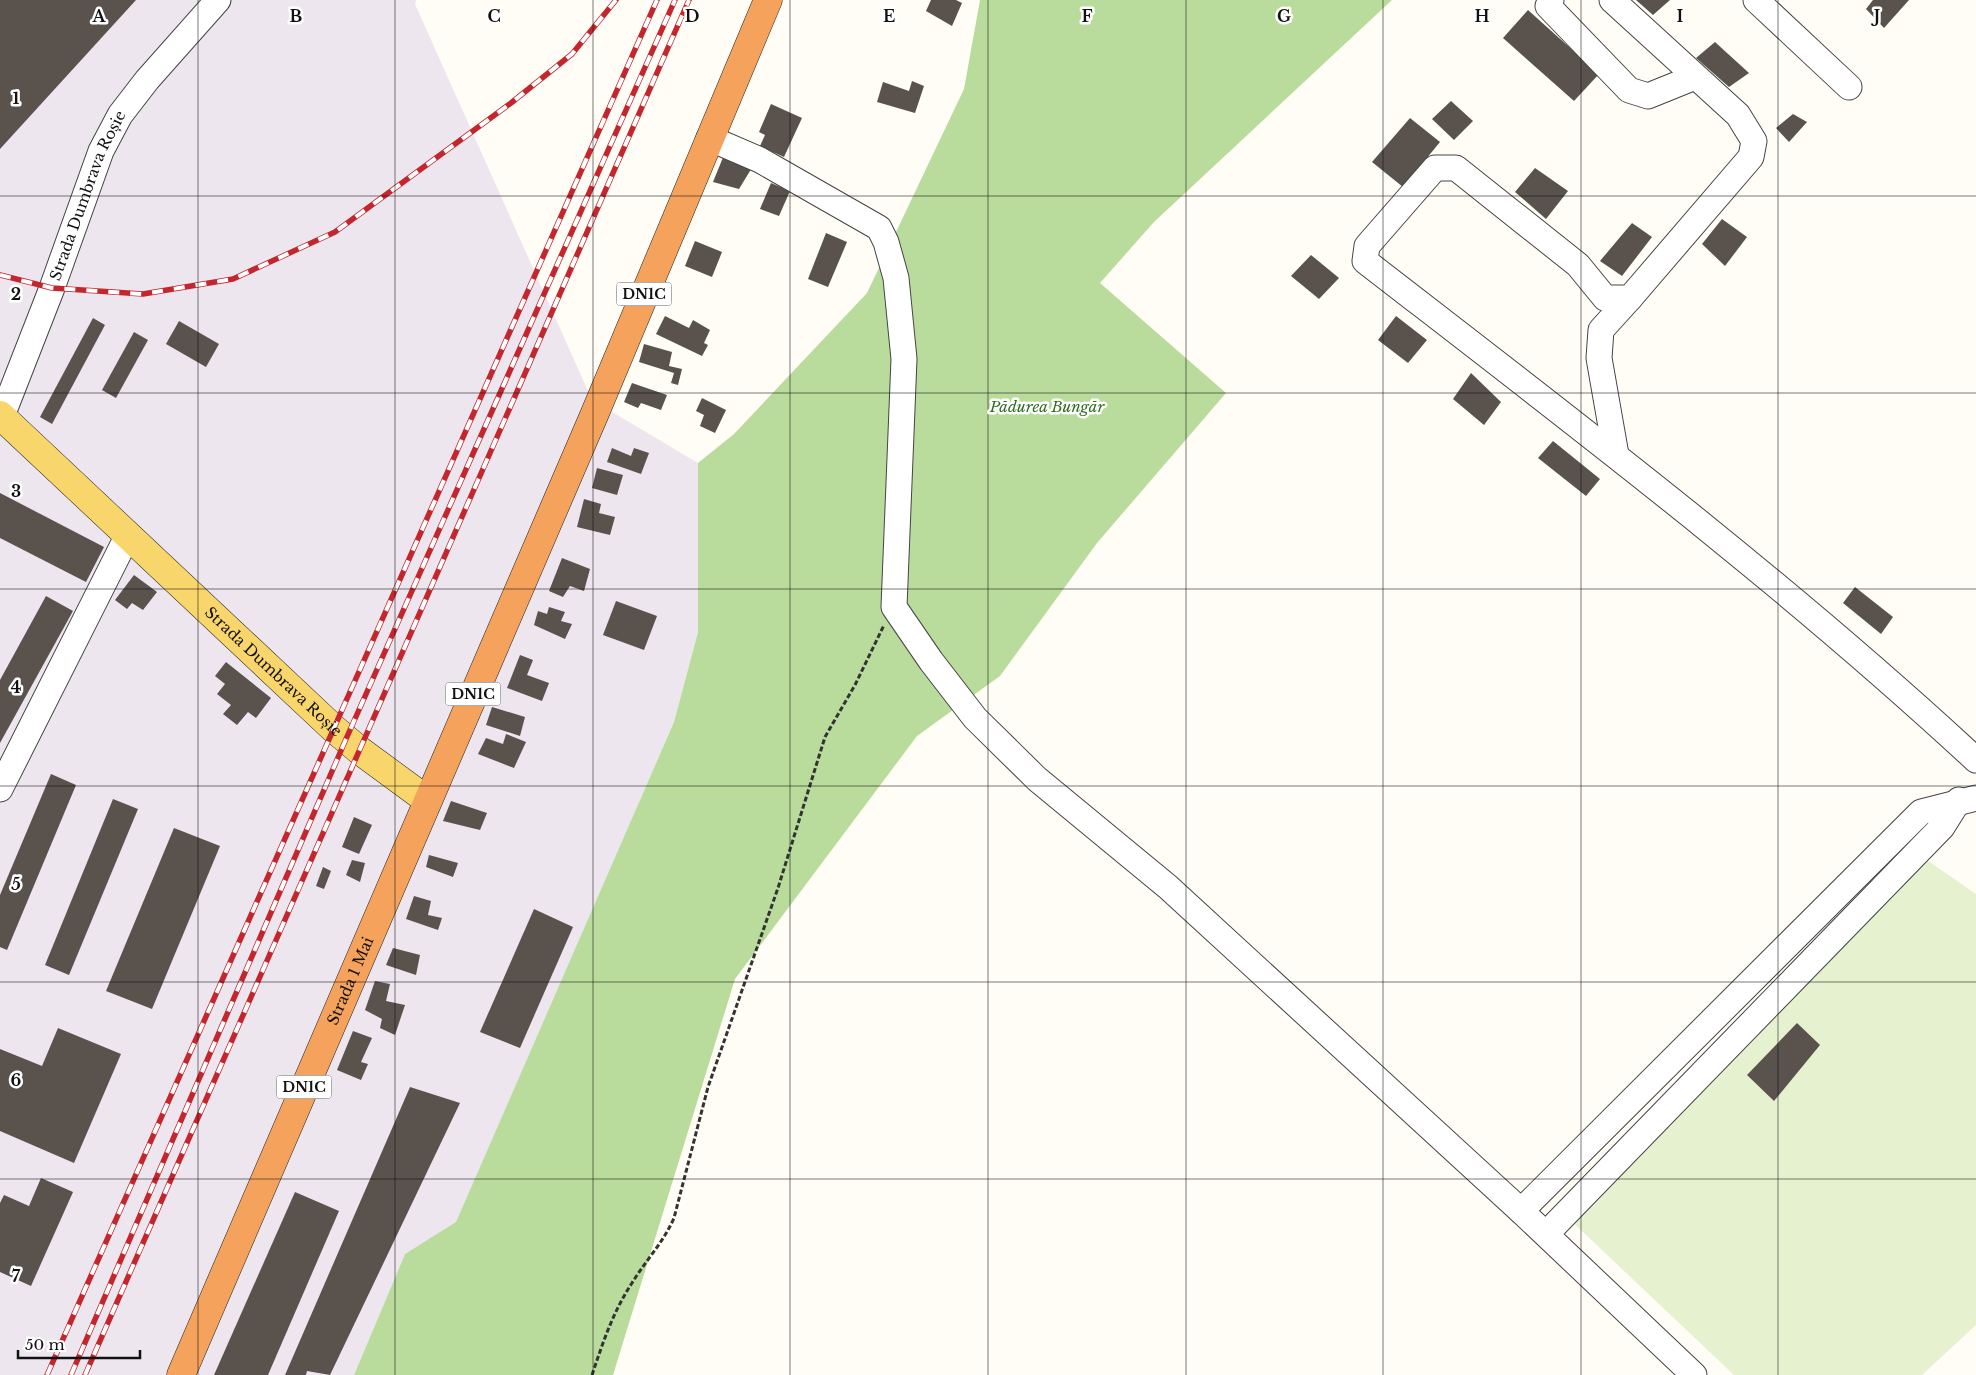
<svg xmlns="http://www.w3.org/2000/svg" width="1976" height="1375" viewBox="0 0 1976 1375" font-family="'Libre Baskerville',serif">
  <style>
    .industrial { fill: #eee6ef }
    .forest { fill: #b9dc9c }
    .pitch { fill: #e6f2cf }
    .building { fill: #5a524d }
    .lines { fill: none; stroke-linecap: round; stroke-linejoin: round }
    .minor-casing { stroke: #444; stroke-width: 27 }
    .major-casing { stroke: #222; stroke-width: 29 }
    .highway-casing { stroke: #222; stroke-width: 29 }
    .path { stroke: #333; stroke-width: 3; stroke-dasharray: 5 2.5; stroke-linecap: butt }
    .minor { stroke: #fff; stroke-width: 25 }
    .major { stroke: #f9d66b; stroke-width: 28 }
    .highway { stroke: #f5a25d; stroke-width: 28 }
    .rail-casing { stroke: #c4262e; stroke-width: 5.5 }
    .rail { stroke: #fff; stroke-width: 4; stroke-dasharray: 11; stroke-linecap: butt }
    .grid { fill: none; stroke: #111; stroke-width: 1; stroke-opacity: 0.55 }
    .labels { text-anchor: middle; stroke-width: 5; stroke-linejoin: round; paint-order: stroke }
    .shield { fill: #fff; stroke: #585858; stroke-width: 1 }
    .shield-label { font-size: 14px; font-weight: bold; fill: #111 }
    .street-label { font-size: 15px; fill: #111; stroke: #fff }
    .park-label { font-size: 15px; font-style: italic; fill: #2f6b1f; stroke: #fff }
    .grid-label { font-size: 16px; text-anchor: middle; font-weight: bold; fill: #111; stroke: #fff; stroke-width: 5; stroke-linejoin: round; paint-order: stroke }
  </style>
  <rect width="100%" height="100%" fill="#fffdf5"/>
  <path class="industrial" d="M0 0H416L415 4 592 400 698 463V632L674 722 456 1223 405 1254 354 1375H0Z"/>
  <path class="forest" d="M980 0H1392L1154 222 1100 283 1226 393 1097 543 1000 676 917 736 735 979 613 1375H354L405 1254 456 1222 674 722 698 632V463L734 434 867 293 964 89Z"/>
  <path class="pitch" d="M1924 858 1976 894V1325L1922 1375H1734L1566 1216Z"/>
  <g class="building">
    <path d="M0 0H136L0 149Z"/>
    <path d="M931 0H956L962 3 952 26 926 11Z"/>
    <path d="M1636 0H1670L1653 15Z"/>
    <path d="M1873 0H1909L1884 28 1866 9Z"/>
    <path d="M1528 10 1599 74 1574 101 1503 38Z"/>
    <path d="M1715 42 1749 73 1729 87 1696 58Z"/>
    <path d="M912 81 924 86 915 113 877 102 883 82 909 91Z"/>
    <path d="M1451 101 1473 121 1454 140 1432 119Z"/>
    <path d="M771 104 802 118 784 157 760 146 765 135 759 132Z"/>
    <path d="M1793 114 1807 122 1789 142 1776 128Z"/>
    <path d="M1410 118 1440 142 1403 187 1372 162Z"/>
    <path d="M724 155 753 166 739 189 713 182Z"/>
    <path d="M1535 168 1568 191 1546 219 1515 192Z"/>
    <path d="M771 183 790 191 779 216 760 209Z"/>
    <path d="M1722 219 1747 237 1725 266 1702 244Z"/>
    <path d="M1632 223 1652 237 1622 276 1600 261Z"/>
    <path d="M826 233 847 242 828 287 808 279Z"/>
    <path d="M695 241 722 252 712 277 685 266Z"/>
    <path d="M1311 255 1339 278 1319 299 1291 276Z"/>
    <path d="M665 316 689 328 693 320 710 330 704 343 708 345 702 356 656 334Z"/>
    <path d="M1396 316 1427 340 1408 363 1378 340Z"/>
    <path d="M93 318 105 325 52 424 40 417Z"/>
    <path d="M179 321 219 344 206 367 166 344Z"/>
    <path d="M134 332 148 340 116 398 102 390Z"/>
    <path d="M644 344 672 352 669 366 682 369 678 385 671 383 674 373 639 362Z"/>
    <path d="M1471 373 1501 402 1484 425 1453 399Z"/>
    <path d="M632 383 667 395 661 410 641 403 638 408 624 402Z"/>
    <path d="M702 398 726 410 715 433 700 426 704 415 696 411Z"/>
    <path d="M1553 441 1600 479 1586 496 1538 458Z"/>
    <path d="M612 448 631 456 634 448 649 453 641 474 607 462Z"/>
    <path d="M597 468 623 475 617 495 592 488Z"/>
    <path d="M0 493 104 547 86 582 0 538Z"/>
    <path d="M584 499 601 504 599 513 615 517 610 535 577 527Z"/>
    <path d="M562 558 590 569 584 591 570 586 563 597 549 591Z"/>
    <path d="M134 575 157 592 143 610 132 603 127 609 115 600Z"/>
    <path d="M1855 587 1893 617 1881 634 1843 603Z"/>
    <path d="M46 596 73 611 0 743V680Z"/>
    <path d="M616 601 657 616 644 650 603 635Z"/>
    <path d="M549 607 565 612 561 621 572 624 565 639 534 625 538 611 547 614Z"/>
    <path d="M520 655 533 660 527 675 549 683 542 701 507 688Z"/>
    <path d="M226 662 271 698 256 718 248 712 237 725 223 714 231 705 217 694 225 684 215 676Z"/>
    <path d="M492 707 525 717 520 736 486 725Z"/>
    <path d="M506 734 526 742 514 768 478 754 486 738 503 744Z"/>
    <path d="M51 774 76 785 7 950 0 947V895Z"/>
    <path d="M113 799 138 809 69 975 45 965Z"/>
    <path d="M451 801 487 813 480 830 443 821Z"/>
    <path d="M354 817 372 825 359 854 342 847Z"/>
    <path d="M174 828 220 846 152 1009 106 991Z"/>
    <path d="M429 855 458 863 453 877 426 867Z"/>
    <path d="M352 860 365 863 360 882 346 875Z"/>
    <path d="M323 867 331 871 324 889 316 886Z"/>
    <path d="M414 896 431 901 428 915 442 918 438 930 406 919Z"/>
    <path d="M534 909 573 927 520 1048 480 1032Z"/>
    <path d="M393 948 420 955 416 975 386 965Z"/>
    <path d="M375 981 390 984 386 1001 405 1005 395 1035 380 1028 382 1019 365 1010Z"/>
    <path d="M1797 1023 1820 1045 1774 1101 1747 1075Z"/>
    <path d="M58 1028 121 1054 74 1163 0 1131V1049L42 1066Z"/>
    <path d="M353 1031 372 1038 361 1062 368 1064 361 1080 337 1070Z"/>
    <path d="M410 1087 460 1103 330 1375 307 1371 306 1375H285Z"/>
    <path d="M41 1178 73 1192 31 1286 0 1272V1203L4 1195 29 1206Z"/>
    <path d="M295 1192 339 1211 268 1375H214Z"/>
  </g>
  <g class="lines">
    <defs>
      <g id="minor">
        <path d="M1551 0 1548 6 1629 90 1648 96 1695 77"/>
        <path d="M1612 0 1738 115 1754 141 1751 157 1630 298H1605L1578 265 1456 168H1435L1367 246 1365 261C1573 422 1783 581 1976 760"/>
        <path d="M1756 0 1849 87"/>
        <path d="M709 138 760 160 879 228 886 242 896 278 904 359 894 607 931 661 975 718 1037 779 1168 887 1521 1211 1694 1375"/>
        <path id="s1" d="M0 421 52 288 101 151 120 115 147 80 218 0"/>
        <path d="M1616 455 1599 358 1601 330 1630 298"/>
        <path d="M0 789 128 535"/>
        <path d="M1521 1211 1921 812 1976 798"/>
        <path d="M1546 1234 1942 827 1959 800"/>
      </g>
      <g id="major">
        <path id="s2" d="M0 415 333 728 359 750 427 800"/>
      </g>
      <g id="highway">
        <path id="s3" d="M181 1375 595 413 768 0"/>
      </g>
    </defs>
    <use href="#minor" class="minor-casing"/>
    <use href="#major" class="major-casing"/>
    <use href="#highway" class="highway-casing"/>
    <path class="path" d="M592 1375C603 1342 613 1312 632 1283 646 1260 663 1243 674 1218L708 1087 778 888 825 737 855 685 884 625"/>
    <use href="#minor" class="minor"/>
    <use href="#major" class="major"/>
    <use href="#highway" class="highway"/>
    <defs>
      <g id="rail">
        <path d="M0 275 52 288 143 294 233 279 335 232 511 103 572 54 616 0"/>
        <path d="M47 1375 657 0"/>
        <path d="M71 1375 346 739 675 0"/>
        <path d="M85 1375 689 0"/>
      </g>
    </defs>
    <use href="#rail" class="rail-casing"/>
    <use href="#rail" class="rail"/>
  </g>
  <path class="grid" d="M198 0V1375M395 0V1375M593 0V1375M790 0V1375M988 0V1375M1186 0V1375M1383 0V1375M1581 0V1375M1778 0V1375M0 196H1976M0 393H1976M0 589H1976M0 786H1976M0 982H1976M0 1179H1976"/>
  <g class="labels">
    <g class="shield">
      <rect x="616.5" y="282.5" width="55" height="23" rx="4"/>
      <rect x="445.5" y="682.5" width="55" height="23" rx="4"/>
      <rect x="276.5" y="1075.5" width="55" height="23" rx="4"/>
    </g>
    <g class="shield-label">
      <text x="644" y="299">DN1C</text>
      <text x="473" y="699">DN1C</text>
      <text x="304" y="1092">DN1C</text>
    </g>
    <g class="street-label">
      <text dy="5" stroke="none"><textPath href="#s1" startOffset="242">Strada Dumbrava Roșie</textPath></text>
      <text dy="5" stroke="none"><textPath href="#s2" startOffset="375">Strada Dumbrava Roșie</textPath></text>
      <text dy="5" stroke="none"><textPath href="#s3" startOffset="429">Strada 1 Mai</textPath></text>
    </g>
    <g class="park-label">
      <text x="1047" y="412">Pădurea Bungăr</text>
    </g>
  </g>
  <g class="grid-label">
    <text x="99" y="22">A</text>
    <text x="296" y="22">B</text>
    <text x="494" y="22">C</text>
    <text x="692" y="22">D</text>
    <text x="889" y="22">E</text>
    <text x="1087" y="22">F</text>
    <text x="1284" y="22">G</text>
    <text x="1482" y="22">H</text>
    <text x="1680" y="22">I</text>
    <text x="1877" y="22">J</text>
    <text x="16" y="104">1</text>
    <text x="16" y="300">2</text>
    <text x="16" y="497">3</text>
    <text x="16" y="693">4</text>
    <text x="16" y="890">5</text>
    <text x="16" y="1086">6</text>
    <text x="16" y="1282">7</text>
  </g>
  <path d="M18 1350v8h122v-8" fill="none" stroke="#111111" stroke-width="2.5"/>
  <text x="25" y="1350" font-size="15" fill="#111111" stroke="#ffffff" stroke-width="4" paint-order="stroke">50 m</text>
</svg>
